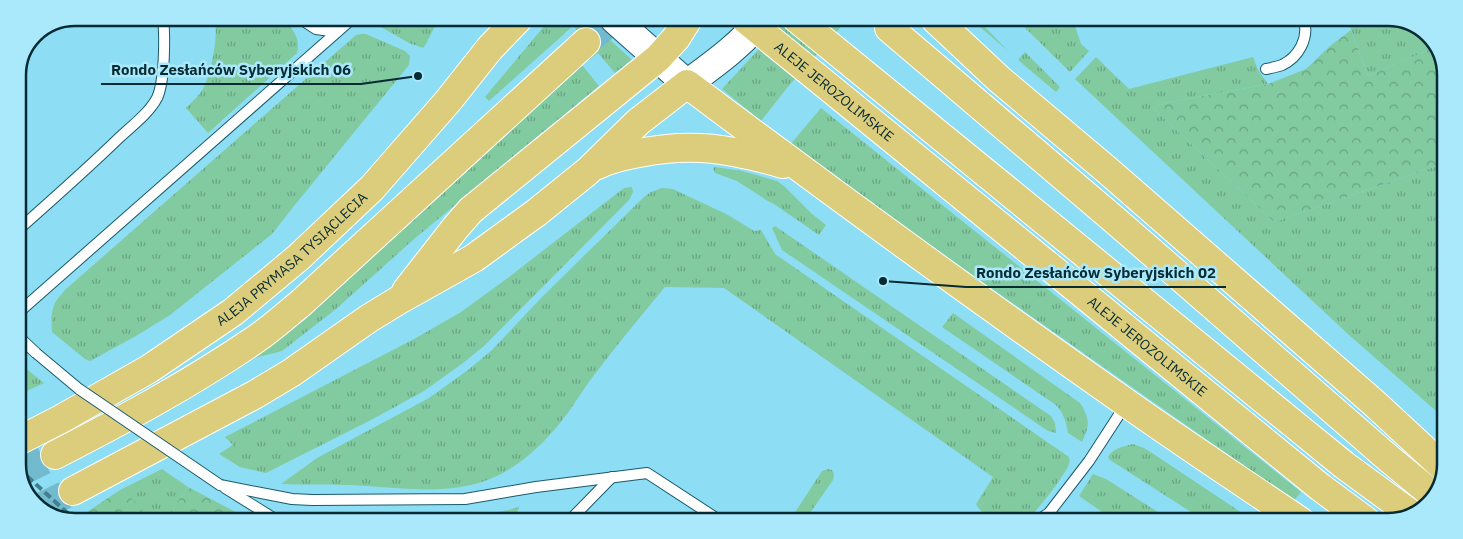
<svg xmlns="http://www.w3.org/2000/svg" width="1463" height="539" viewBox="0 0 1463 539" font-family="'IBM Plex Sans',sans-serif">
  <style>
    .grass { fill: url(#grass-tufts) }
    .forest { fill: url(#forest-crowns) }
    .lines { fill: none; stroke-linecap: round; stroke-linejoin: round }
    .primary-tunnel { stroke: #72bace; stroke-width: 28; stroke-dasharray: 28 14; stroke-linecap: butt }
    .lane-casing { stroke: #195a6a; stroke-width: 12 }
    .secondary-casing { stroke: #195a6a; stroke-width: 30 }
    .primary-casing { stroke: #fff; stroke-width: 30 }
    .lane { stroke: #fff; stroke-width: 10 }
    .secondary { stroke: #fff; stroke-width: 28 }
    .primary { stroke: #dccd7d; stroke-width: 28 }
    .rail { stroke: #447d8b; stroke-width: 4; stroke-dasharray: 8 4; stroke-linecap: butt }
    .lane-bridge-casing { stroke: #195a6a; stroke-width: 12; stroke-linecap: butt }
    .primary-bridge-casing { stroke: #fff; stroke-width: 30; stroke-linecap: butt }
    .lane-bridge { stroke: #fff; stroke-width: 10 }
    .primary-bridge { stroke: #dccd7d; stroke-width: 28 }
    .labels { text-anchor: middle; stroke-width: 5; stroke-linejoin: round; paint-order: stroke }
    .street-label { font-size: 14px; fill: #062b33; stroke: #aae9fb }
    .rim { fill: none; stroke: #062b33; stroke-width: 2.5 }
    .leader { fill: none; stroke: #062b33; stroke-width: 2 }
    .callout-dot { fill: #062b33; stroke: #aae9fb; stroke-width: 2 }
    .callout-label { font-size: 15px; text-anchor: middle; font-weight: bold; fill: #062b33; stroke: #aae9fb; stroke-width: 5; stroke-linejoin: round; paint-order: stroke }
  </style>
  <defs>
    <pattern id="grass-tufts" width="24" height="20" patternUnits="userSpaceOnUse" patternTransform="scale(1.25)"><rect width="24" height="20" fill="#82ca9f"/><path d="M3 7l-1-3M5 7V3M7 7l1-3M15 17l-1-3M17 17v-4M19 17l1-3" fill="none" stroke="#68a482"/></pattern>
    <pattern id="forest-crowns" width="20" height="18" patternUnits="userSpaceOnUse" patternTransform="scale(1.25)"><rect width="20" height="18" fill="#82ca9f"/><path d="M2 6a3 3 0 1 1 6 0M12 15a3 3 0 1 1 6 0" fill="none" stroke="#68a482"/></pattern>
  </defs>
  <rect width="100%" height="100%" fill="#8ddef5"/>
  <g class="grass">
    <path d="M215 18H283C292 29 301 37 297 53L208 133 186 108C192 102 200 95 204 87 212 71 218 36 215 18Z"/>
    <path d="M376 18H439L426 44 423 48 409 43 372 22Z"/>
    <path d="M550 19H587L632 60 615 73 598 53 582 65 599 86 414 239 336 309 282 351 243 361 596 48 573 26 489 101 485 97Z"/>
    <path d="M638 19H666L661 25 652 28Z"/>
    <path d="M784 19H848L787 88 761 121 722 89 758 50Z"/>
    <path d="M972 20H978L1008 51Z"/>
    <path d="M1017 20H1073L1081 44 1089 51 1070 72Z"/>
    <path d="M1348 21H1407L1433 40 1436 47 1368 76Z"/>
    <path d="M361 34H366L405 51 410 56 409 65 294 206 272 234 170 315 136 336 90 361 85 359 52 332C51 310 51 305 66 289L356 35Z"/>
    <path d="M1025 52 1060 87 1056 92 1018 60Z"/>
    <path d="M1096 57 1129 89 1253 57 1258 70 1268 84 1165 103 1153 108 1274 222 1445 163 1443 417 1349 335 1075 79Z"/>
    <path d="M821 108 1301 492 1294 501 789 146Z"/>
    <path d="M715 167 742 171 777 181 785 187 812 214 826 225 819 235 771 202V203L737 181 715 173 713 168Z"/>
    <path d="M632 187 633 192 629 200 484 346 463 363 424 391 371 420 266 473 240 467 219 454 233 445 225 437 416 338 461 312 505 280 624 188Z"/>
    <path d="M662 188 673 189 728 215 754 231 761 230 775 254 1069 457C1069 459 1070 462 1069 464 1064 477 1037 511 1026 521 1007 521 986 523 976 504L993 477 724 288 665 287C642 315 619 342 598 370 584 387 574 406 560 423 540 448 513 472 482 482 438 496 392 486 346 485 325 484 303 485 281 484L317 458 429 398 468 370 492 350 542 297 644 197 651 192Z"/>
    <path d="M775 226 1051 416 1055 423 1056 433 1048 431 782 250 772 228Z"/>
    <path d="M953 313 1080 403C1090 419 1090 425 1082 442L1068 433C1066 421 1064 414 1056 405L942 327Z"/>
    <path d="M18 364 24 367 44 383 18 395Z"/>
    <path d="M1133 444 1144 448 1155 455 1254 521H1205L1110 460 1108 457C1113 448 1123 447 1133 444Z"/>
    <path d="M162 469 188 487 165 519H143L141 507 120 490Z"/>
    <path d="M828 469 832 470 834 474 833 480 805 520H790L822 471Z"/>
    <path d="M1093 474 1106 479 1172 521H1115L1079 496Z"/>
    <path d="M519 507 515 519H429V516C459 517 490 516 519 507Z"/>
  </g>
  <g class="forest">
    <path d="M1351 30 1368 76 1436 47 1445 71V163L1274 222 1153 108 1165 103 1268 84 1306 69 1330 46Z"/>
    <path d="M188 487 249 519H165Z"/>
    <path d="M120 490 142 507 143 519 91 518 84 514Z"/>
    <path d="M358 514H380L429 516V519H361Z"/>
  </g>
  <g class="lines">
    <g class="primary-tunnel">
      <path d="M586 42 614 19"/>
      <path d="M19 473 55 455"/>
      <path d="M40 507 73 491"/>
    </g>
    <defs>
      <g id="lane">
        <path d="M299 18 316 29 337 32"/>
        <path d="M1266 69C1271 68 1277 67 1282 65 1299 57 1309 38 1304 20"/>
        <path d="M18 230C52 200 87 169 120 137 133 125 149 113 157 98 165 81 165 36 163 18"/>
        <path d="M18 313 353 18"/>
        <path d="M18 336 36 353"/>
        <path d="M220 485 292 499 312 500 465 499 536 487 647 473 719 520"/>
        <path d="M225 488 275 519"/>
        <path d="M570 520 612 477"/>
        <path d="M1037 521 1049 513 1089 461 1126 404"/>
      </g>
      <path id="secondary" d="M614 19 687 84C714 64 741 45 762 19"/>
      <g id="primary">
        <path d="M797 19 1301 430 1344 465 1411 514"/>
        <path d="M936 20 999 79 1107 170 1374 403 1442 466"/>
        <path d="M889 28 1117 222 1387 457 1433 495"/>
        <path d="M598 165C611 158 625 156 639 153 693 142 731 149 783 164"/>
        <path id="s1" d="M1045 263 1320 487 1366 521"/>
        <path d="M406 291 456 227 471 210 658 58 676 38 688 19"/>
        <path id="s2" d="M18 441 61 419 149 369 233 312 299 257 372 188 448 101 490 48 518 19"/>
        <path d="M55 455C123 420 190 384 253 341 270 330 285 316 301 303L586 42"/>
        <path d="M73 491 256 394 291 373 368 319 399 300 474 258 536 213 588 171 638 122 687 84C831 192 977 298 1125 402 1183 443 1242 482 1300 521"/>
      </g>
    </defs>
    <use href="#lane" class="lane-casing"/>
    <use href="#secondary" class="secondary-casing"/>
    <use href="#primary" class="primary-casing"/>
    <use href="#lane" class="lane"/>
    <use href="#secondary" class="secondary"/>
    <use href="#primary" class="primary"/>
    <path class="rail" d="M18 468 73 518"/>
    <defs>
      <path id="lane-bridge" d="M36 353 79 389 220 485"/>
      <g id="primary-bridge">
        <path id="s3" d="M745 19 1045 263"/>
      </g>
    </defs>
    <use href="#lane-bridge" class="lane-bridge-casing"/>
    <use href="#primary-bridge" class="primary-bridge-casing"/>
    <use href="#lane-bridge" class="lane-bridge"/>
    <use href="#primary-bridge" class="primary-bridge"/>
  </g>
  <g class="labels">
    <g class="street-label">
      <text dy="5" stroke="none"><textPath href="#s3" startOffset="115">ALEJE JEROZOLIMSKIE</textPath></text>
      <text dy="5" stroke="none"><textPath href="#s2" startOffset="330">ALEJA PRYMASA TYSIĄCLECIA</textPath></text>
      <text dy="5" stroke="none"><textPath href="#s1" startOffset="132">ALEJE JEROZOLIMSKIE</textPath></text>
    </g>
  </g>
  <path d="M0 0H1463V539H0ZM75 26H1388A49 49 0 0 1 1437 75V464A49 49 0 0 1 1388 513H75A49 49 0 0 1 26 464V75A49 49 0 0 1 75 26Z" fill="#aae9fb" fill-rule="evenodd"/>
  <path class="rim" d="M75 26H1388A49 49 0 0 1 1437 75V464A49 49 0 0 1 1388 513H75A49 49 0 0 1 26 464V75A49 49 0 0 1 75 26Z"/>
  <path class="leader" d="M418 76L361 84H101M883 281L966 287H1226"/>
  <g class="callout-dot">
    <circle cx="418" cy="76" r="5"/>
    <circle cx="883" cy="281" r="5"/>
  </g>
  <g class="callout-label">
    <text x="231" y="75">Rondo Zesłańców Syberyjskich 06</text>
    <text x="1096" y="278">Rondo Zesłańców Syberyjskich 02</text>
  </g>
</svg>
